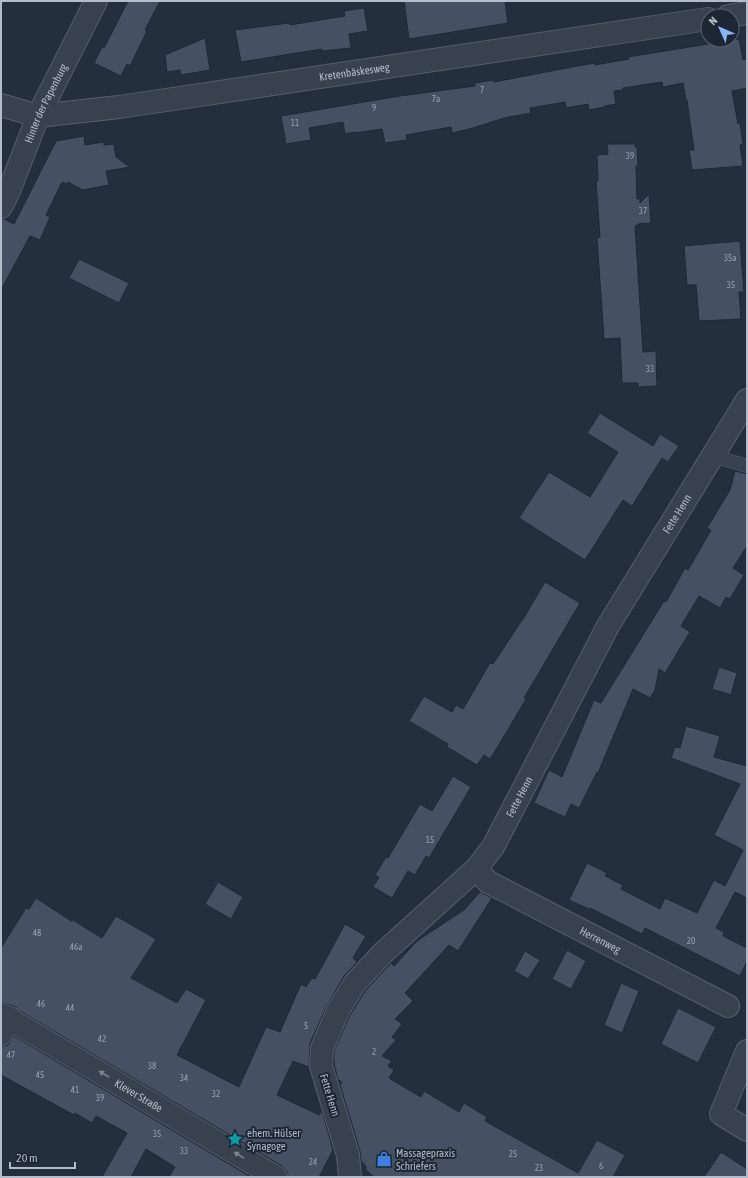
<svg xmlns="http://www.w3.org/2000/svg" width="748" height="1178" viewBox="0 0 748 1178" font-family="'Asap Condensed',sans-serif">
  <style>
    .building { fill: #455162; stroke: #1f2835 }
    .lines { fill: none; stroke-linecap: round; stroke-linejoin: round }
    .lane-casing { stroke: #565f6c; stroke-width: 14 }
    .street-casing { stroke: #565f6c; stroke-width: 24 }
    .lane { stroke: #38414e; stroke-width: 13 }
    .street { stroke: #38414e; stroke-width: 22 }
    .oneway { fill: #7c8592 }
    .labels { text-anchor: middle; stroke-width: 4; stroke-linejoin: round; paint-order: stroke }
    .number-label { font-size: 9px; fill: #98a1af }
    .street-label { font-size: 11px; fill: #b4bcc9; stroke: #1d2633 }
    .poi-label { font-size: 11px; fill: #b4bcc9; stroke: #1d2633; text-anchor: start }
  </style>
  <rect width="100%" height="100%" fill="#242f3e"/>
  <g class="building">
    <path d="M128 1H160L145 30 147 31 130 66 127 64 121 76 94 63 102 47 104 48Z"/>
    <path d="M404 1H505L508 23 409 39Z"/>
    <path d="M364 8 368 31 349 34 351 48 322 51V49L241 62 235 30 289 23 290 25 345 16 344 11Z"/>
    <path d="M205 38 210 70 181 75 180 70 167 72 165 55Z"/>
    <path d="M739 39 743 60 747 59V88L732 91 738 124 740 123 743 145H740L743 166 692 170 689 150H694L687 100 686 101 683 83 663 87 662 82 623 88V90L614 91 616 104 605 106V107L589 110 588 104 566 108 565 102 530 108 531 113 504 118 473 128 452 133 451 127 406 135 407 140 385 143 382 129 355 133 354 132 345 134 343 122 309 128 311 140 286 144 281 116 400 96 475 86V83L493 80 494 82 572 67 595 63V65L629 59 628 57Z"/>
    <path d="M84 136 85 145 104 142V145L114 144 116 157 130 167 106 171 109 185 83 190 68 182 67 184 62 182 46 215 50 217 40 240 30 236 1 290V219H4L14 224 56 141Z"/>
    <path d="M607 144H635V147H637L638 166H636L637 199H640V203L649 194 651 223 638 224V225L635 226 643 352 656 351 657 386 638 387V383H622L620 338 604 339 597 238 600 237 596 181H598L597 155 608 154Z"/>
    <path d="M740 241 744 292H739L741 319 699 321 696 285H687L684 246Z"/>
    <path d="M79 259 129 283 119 303 69 278Z"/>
    <path d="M600 413 653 446 660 434 679 446 668 462 662 458 632 506 623 500 585 560 519 518 549 472 590 497 618 452 587 433Z"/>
    <path d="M735 471 747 474V546L733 568 744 575 730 599 726 597 720 608 699 596 681 626 690 632 665 673 659 669 655 690 650 698 633 689 598 773 597 772 579 808 571 804 565 817 534 803 549 770 562 777 594 700 601 703 664 601 666 602 685 568 688 570 711 530 707 528 730 490Z"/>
    <path d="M545 582 580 603 524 698 526 699 503 738 490 759 484 755 477 765 447 747 448 744 409 721 424 696 452 712 456 705 463 709 490 663 493 664 522 620V621Z"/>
    <path d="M719 667 737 673 731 695 712 689Z"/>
    <path d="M686 726 720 736 714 757 747 766V898L735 892 716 928 724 932 723 936 747 948V961L740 976 645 928 642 934 590 908 589 909 569 900 587 863 607 873 605 876 623 885 621 889 660 909 665 898 697 913 714 880 725 886 743 850 714 835 740 784 671 758 675 747 680 748Z"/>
    <path d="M453 776 471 787 429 858 426 856 415 875 408 871 392 898 373 887 379 877 375 875 386 857 388 858 420 804 432 811Z"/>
    <path d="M218 882 243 897 231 919 205 904Z"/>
    <path d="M480 892 492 898 458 951 449 945 405 993 413 1001 395 1019 402 1024 392 1037 396 1040 382 1056 392 1061 388 1066 394 1070 389 1078 421 1097 424 1091 459 1112 464 1103 487 1117 485 1121 578 1173 597 1140 625 1155 613 1177H374L366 1170V1166L361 1161 360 1151 340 1085 342 1082 338 1080 334 1064V1051L349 1017 365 991 391 963 394 966 417 941 464 910Z"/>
    <path d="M36 898 71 921 73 920 102 938 116 916 156 939 131 978 177 1003 186 989 206 1000 177 1055 239 1087 266 1027 280 1032 301 984 306 987 312 978 315 979 345 924 366 936 353 958 357 962 344 976 327 1006 310 1043 309 1067 293 1061 277 1095 319 1115 322 1111 333 1150 319 1177H288L287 1171 282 1166 20 1011 16 1007 1 1002V948L26 908 29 909Z"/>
    <path d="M567 950 586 961 571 989 552 979Z"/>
    <path d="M525 951 540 960 528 979 514 971Z"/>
    <path d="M621 983 639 991 622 1033 604 1025Z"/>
    <path d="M678 1008 716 1027 698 1063 661 1044Z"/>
    <path d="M14 1036 251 1177H169L175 1167 146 1149 131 1177H102L127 1133 96 1116 92 1123 75 1113 74 1115 1 1075V1046L8 1045Z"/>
    <path d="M721 1152 747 1169V1177H704Z"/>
  </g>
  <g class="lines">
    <defs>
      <path id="lane" d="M713 456 747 466"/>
      <g id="street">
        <path d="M728 16 747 13"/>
        <path id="s1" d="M1 105 38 116 119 107 708 19"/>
        <path id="s2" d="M1 207 9 191 38 116 96 1"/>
        <path id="s3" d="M476 869 488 882 728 1006"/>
        <path id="s4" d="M1 1014 276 1177"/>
        <path d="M1 1034 10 1018"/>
        <path d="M747 1051 721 1114 747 1130"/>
        <path id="s5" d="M350 1177 348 1155 321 1066 322 1048 338 1011 355 983 383 953 476 869 493 847 608 626 747 400"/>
      </g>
    </defs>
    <use href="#lane" class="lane-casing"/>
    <use href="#street" class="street-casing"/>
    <use href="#lane" class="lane"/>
    <use href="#street" class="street"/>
  </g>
  <defs><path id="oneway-solid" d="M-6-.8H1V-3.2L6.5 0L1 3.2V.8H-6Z"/></defs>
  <g class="oneway">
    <use href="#oneway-solid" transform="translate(104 1074) rotate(-149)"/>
    <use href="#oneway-solid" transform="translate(239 1155) rotate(-149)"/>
  </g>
  <defs>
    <symbol id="sight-bare" viewBox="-9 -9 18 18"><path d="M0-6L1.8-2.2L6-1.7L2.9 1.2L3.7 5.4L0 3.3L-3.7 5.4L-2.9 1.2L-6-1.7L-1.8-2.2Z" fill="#0f9aa8" stroke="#1d2633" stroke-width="2.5" paint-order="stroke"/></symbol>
    <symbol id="shop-bare" viewBox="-9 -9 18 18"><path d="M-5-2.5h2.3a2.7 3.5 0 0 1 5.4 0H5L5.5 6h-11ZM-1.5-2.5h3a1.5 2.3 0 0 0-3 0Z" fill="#3f7fe0" stroke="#1d2633" stroke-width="2.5" paint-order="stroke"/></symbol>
  </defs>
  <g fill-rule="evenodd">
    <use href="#sight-bare" x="224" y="1128" width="22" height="22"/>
    <use href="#shop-bare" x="373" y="1148" width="22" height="22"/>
  </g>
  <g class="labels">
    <g class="number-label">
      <text x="482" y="93">7</text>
      <text x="436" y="102">7a</text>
      <text x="374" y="111">9</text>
      <text x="295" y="126">11</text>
      <text x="630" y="159">39</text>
      <text x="643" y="214">37</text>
      <text x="730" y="261">35a</text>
      <text x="731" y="288">35</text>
      <text x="650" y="372">33</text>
      <text x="430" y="843">15</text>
      <text x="37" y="936">48</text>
      <text x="691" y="944">20</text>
      <text x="76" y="950">46a</text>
      <text x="41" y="1007">46</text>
      <text x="70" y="1011">44</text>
      <text x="306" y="1029">5</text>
      <text x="102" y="1042">42</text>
      <text x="374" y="1055">2</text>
      <text x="11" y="1058">47</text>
      <text x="152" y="1069">38</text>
      <text x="40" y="1078">45</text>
      <text x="184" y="1081">34</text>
      <text x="75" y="1093">41</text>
      <text x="216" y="1097">32</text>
      <text x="100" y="1101">39</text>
      <text x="157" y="1137">35</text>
      <text x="184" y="1154">33</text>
      <text x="513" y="1157">25</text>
      <text x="313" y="1165">24</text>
      <text x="601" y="1169">6</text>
      <text x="539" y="1171">23</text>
    </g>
    <g class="street-label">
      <text dy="4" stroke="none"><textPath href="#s1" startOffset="358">Kretenbäskesweg</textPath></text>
      <text dy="4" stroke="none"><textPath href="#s2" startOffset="113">Hinter der Papenburg</textPath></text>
      <text dy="4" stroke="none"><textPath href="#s5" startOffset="781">Fette Henn</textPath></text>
      <text dy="4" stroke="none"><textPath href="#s5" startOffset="457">Fette Henn</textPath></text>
      <text dy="4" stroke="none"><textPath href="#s3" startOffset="144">Herrenweg</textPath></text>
      <text dy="4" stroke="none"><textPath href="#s4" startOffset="160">Klever Straße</textPath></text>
      <text transform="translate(330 1095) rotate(73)" y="4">Fette Henn</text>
    </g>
    <g class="poi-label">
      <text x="247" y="1137">ehem. Hülser<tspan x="247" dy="13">Synagoge</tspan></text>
      <text x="396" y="1157">Massagepraxis<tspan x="396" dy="13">Schriefers</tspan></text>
    </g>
  </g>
  <rect width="748" height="1178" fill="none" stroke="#b4bcc9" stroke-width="4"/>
  <g transform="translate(720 28) rotate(315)"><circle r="19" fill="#1d2633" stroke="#59626f"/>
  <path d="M0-3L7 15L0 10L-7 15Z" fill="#8ab4f8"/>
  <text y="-6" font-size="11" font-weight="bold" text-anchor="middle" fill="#b4bcc9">N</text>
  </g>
  <path d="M10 1162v6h65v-6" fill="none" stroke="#b4bcc9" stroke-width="2"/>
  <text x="16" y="1162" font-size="12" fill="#b4bcc9" stroke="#1d2633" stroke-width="3" paint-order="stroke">20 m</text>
</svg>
